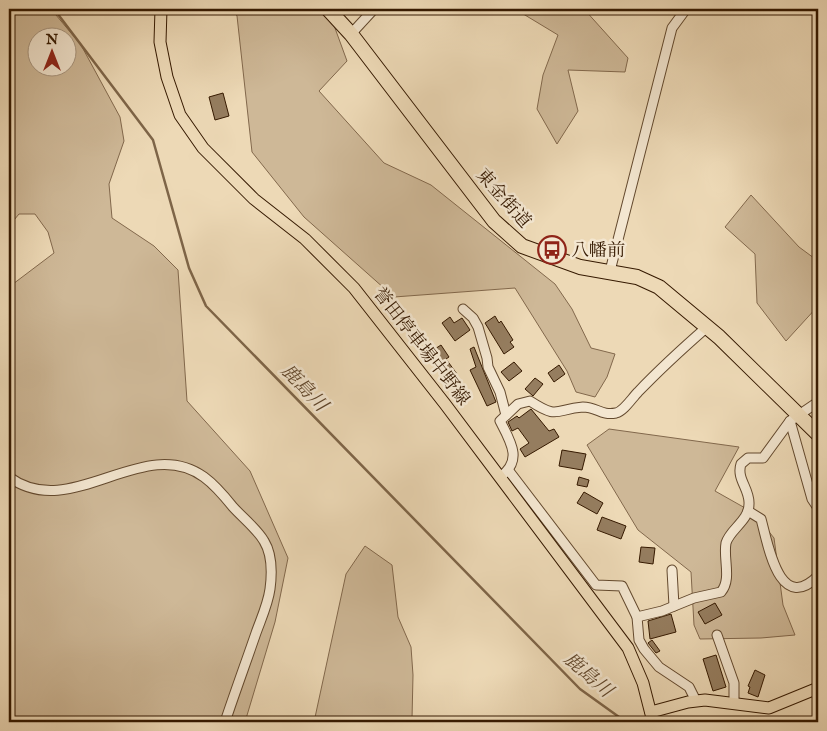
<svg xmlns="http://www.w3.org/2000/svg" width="827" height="731" viewBox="0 0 827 731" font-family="'IM FELL English','Noto Serif JP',serif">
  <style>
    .green { fill: #ceb897; stroke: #82684c; fill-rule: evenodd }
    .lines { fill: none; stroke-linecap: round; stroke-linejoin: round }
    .stream { stroke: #7e6548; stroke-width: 2.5 }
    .building { fill: #957d5f; stroke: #351900 }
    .minor-casing { stroke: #63492e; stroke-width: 11 }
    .major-casing { stroke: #351900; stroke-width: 13 }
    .highway-casing { stroke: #351900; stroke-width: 16 }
    .minor { stroke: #f3e6d0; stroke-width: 9 }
    .major { stroke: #edd9b6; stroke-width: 11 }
    .highway { stroke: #edd9b6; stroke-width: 14 }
    .labels { text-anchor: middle; stroke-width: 5; stroke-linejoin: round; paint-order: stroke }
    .street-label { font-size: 18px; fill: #351900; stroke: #f3e6d0 }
    .poi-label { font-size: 18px; fill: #351900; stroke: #f3e6d0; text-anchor: start }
    .water-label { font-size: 19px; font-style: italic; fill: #5f452a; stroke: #f3e6d0 }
  </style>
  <rect width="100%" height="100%" fill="#edd9b6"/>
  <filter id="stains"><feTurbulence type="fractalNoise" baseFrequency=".004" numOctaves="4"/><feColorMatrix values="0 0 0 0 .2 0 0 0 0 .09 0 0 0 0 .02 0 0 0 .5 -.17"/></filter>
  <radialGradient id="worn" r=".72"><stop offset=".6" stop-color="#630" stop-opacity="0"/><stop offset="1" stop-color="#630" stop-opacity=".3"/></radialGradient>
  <g class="green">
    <path d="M9 9H51L81 45 120 117 124 141 109 184 112 218 154 246 178 270 187 401 250 471 288 558 275 622 245 722H9V287L54 253 48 232 35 214H19L9 226ZM38 38H68V68H38Z"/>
    <path d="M233 9H328L347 61 319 91 384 163 431 185 555 284 572 309 591 348 615 354 607 377 595 397 576 392 567 371 515 288 394 297 304 217 252 152 237 16Z"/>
    <path d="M515 9H584L628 58 625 72 568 70 578 111 557 144 537 109 543 75 558 35Z"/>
    <path d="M751 195 799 247 818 261V306L786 341 757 303 755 254 725 227Z"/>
    <path d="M609 429 739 447 715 491 754 513 774 538 783 605 795 635 761 638 700 639 694 625 691 572 638 530 587 445Z"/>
    <path d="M365 546 392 565 398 617 411 647 413 675 412 719 414 722H314L346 574Z"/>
  </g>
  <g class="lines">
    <path class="stream" d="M54 9 153 140 189 268 206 306 580 689 626 722"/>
  </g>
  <g class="building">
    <path d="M223 93 229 116 215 120 209 97Z"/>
    <path d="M495 316 499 323 501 321 513 340 510 342 514 347 504 354 485 323Z"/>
    <path d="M450 317 454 323 462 318 470 330 455 341 442 323Z"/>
    <path d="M441 345 449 357 446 359 457 374 449 380 427 354Z"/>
    <path d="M474 347 496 402 487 406 470 370 476 367 470 349Z"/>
    <path d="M514 362 522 371 509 381 501 372Z"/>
    <path d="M559 365 565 374 554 382 548 373Z"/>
    <path d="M535 378 543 384 533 396 525 389Z"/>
    <path d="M531 409 549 431 554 429 559 437 525 457 520 449 529 443 518 428 512 431 508 422 517 416 519 418Z"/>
    <path d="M562 450 586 454 582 470 559 466Z"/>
    <path d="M579 477 589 480 587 487 577 485Z"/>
    <path d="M584 492 603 503 597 514 577 503Z"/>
    <path d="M602 517 626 526 621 539 597 530Z"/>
    <path d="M641 547 655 548 653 564 639 562Z"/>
    <path d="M715 603 722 615 705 624 698 612Z"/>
    <path d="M671 614 676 632 650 639 648 621Z"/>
    <path d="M652 640 660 651 656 653 648 643Z"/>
    <path d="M716 655 726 687 713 691 703 659Z"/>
    <path d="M755 670 765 675 758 697 748 693 750 687 748 686Z"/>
  </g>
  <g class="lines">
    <defs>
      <g id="minor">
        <path d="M351 34 374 9"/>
        <path d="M610 271 672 28 686 9"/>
        <path d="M463 309 473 318 478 327 487 358 488 367 500 392 506 415"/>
        <path d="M790 421 812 499 818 508"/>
        <path d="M509 471 596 585 622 586 637 617 639 640 644 649 659 667 689 687 696 701"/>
        <path d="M9 477C71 523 143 433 204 477 215 485 225 497 233 507 243 518 257 529 264 541 272 554 272 574 270 589 268 604 261 619 256 633 246 662 235 692 225 722"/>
        <path d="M500 477C523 461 511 442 500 421L518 404 530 401C559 420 555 409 583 407 597 407 601 416 616 413 624 411 632 398 638 392 660 369 683 348 707 327"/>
        <path d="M748 511 761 519C768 544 779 615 818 576"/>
        <path d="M672 570 674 606"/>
        <path d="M637 617 662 611 694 598 721 592C732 579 723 559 726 543 730 529 749 521 749 504 750 489 736 479 741 464L748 458H763L790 421 818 402"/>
        <path d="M717 635 734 683V704"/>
      </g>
      <g id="major">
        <path d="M161 9 160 42 167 77 180 115 203 148 254 199 305 239 354 288 445 404 628 648 643 683 653 722"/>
        <path d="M651 712 688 702 705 700 769 708 818 688"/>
      </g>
      <path id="highway" d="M328 9 351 34 494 221 522 246 580 267 637 277 659 287 719 337 818 434"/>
    </defs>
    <use href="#minor" class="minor-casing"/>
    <use href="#major" class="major-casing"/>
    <use href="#highway" class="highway-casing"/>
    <use href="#minor" class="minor"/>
    <use href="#major" class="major"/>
    <use href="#highway" class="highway"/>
  </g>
  <defs>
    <symbol id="bus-ring" viewBox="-11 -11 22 22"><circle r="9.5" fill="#f3e6d0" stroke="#8f2418" stroke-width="1.5"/><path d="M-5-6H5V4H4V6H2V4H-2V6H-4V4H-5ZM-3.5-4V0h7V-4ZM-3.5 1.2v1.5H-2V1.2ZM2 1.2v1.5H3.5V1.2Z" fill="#8f2418"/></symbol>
  </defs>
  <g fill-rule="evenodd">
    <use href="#bus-ring" x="536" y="234" width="32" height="32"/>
  </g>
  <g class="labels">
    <g class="street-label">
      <text transform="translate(504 198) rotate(48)" y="6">東金街道</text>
      <text transform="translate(422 346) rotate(52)" y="6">誉田停車場中野線</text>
    </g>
    <g class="poi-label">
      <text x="571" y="256">八幡前</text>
    </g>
    <g class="water-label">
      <text transform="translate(305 387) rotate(46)" y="7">鹿島川</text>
      <text transform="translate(589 674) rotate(41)" y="7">鹿島川</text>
    </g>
  </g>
  <rect width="827" height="731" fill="none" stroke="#edd9b6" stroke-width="30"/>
  <rect x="10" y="10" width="807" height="711" fill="none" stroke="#351900" stroke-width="2.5"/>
  <rect x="15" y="15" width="797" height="701" fill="none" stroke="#351900"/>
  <g transform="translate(52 52)"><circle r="24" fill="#f3e6d0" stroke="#a7947d"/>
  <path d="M0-4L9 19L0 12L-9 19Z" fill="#8f2418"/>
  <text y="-8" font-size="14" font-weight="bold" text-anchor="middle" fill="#351900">N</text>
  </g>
  <rect width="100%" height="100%" filter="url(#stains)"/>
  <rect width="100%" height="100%" fill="url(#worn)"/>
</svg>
